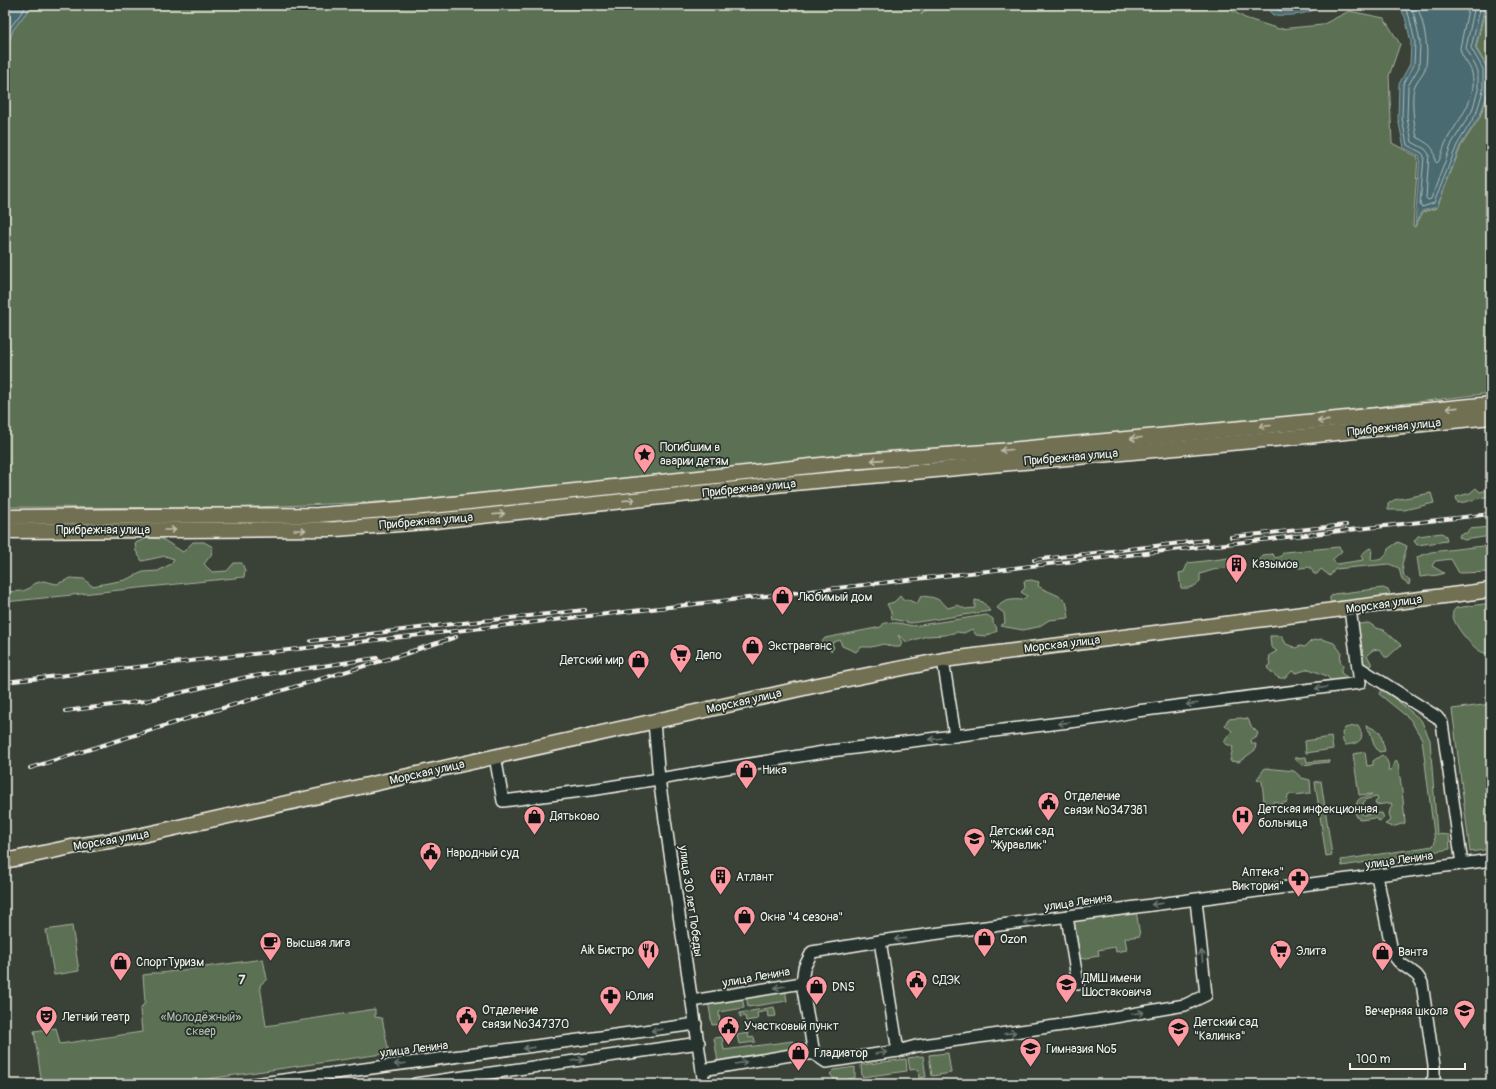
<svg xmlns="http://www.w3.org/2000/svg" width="1496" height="1089" viewBox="0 0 1496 1089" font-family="Pangolin,sans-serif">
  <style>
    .green { fill: #5b6f53; stroke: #a8b09e }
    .water { fill: #4a6b71; stroke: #8ea1a1 }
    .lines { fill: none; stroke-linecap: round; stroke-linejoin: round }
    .shore { stroke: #b0bbb8; stroke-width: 1 }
    .minor-casing { stroke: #f4f1e8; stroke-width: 14 }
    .major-casing { stroke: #f4f1e8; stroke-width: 17 }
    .minor { stroke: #26332d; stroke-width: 11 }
    .major { stroke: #716f52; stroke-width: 14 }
    .rail-casing { stroke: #f4f1e8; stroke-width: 4 }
    .rail { stroke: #26332d; stroke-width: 2.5; stroke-dasharray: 8; stroke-linecap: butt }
    .oneway { stroke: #c0bdac }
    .oneway2 { stroke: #6e766e }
    .labels { text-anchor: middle; stroke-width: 3.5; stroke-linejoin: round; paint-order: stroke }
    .street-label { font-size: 12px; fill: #f4f1e8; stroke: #26332d }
    .poi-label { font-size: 12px; fill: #f4f1e8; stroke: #26332d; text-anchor: start }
    .park-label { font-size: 12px; fill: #b7bdac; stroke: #26332d }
    .neighbourhood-label { font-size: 13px; font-weight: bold; fill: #f4f1e8; stroke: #26332d }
  </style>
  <rect width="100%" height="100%" fill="#3a4238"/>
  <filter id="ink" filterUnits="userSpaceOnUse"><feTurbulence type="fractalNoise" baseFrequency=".025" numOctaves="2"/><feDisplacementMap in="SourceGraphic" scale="8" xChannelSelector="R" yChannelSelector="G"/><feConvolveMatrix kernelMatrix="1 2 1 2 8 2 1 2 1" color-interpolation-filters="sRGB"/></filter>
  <g filter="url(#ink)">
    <g class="green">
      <path d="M32 5H928L921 15 932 5H1223L1245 18 1279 29 1322 25 1349 11 1384 18 1400 44 1389 76 1392 143 1418 157 1413 226 1415 227 1423 212 1437 208 1461 146 1480 117 1488 92V68L1476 48 1486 5H1491V393L1303 416 400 501 232 508 5 507V53L13 30Z"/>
      <path d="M1476 488 1480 492 1491 489V496C1480 497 1469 502 1458 503L1456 497 1470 493Z"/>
      <path d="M1431 493 1434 503 1404 510H1388V504L1394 500Z"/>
      <path d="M1491 527V536L1464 540 1459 537 1460 534 1467 533 1469 529Z"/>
      <path d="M1442 533 1446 536 1447 541 1417 545 1414 541 1418 536Z"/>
      <path d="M148 538 162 539 183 552 193 542H204L213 547 211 555 204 564 212 572 227 571 234 563H242L245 571 244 577 5 602V592L23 591 30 588 33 584 43 581 57 584 71 578 84 579 92 586 125 580 143 572 158 571 171 564 174 559 165 556 142 561 136 551 135 543Z"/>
      <path d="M1398 542 1407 546 1402 564 1404 576 1410 580 1409 585 1402 580 1399 568 1389 564 1335 569 1330 576 1321 569 1317 574H1314L1310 567C1307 567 1303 568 1300 568 1291 567 1286 560 1277 561L1275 568 1268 569 1261 567 1258 563 1262 555 1272 554 1276 558 1281 556 1284 552 1339 547 1342 551 1332 560 1337 564 1363 560 1361 555 1368 549 1372 548 1371 560C1381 561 1385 559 1388 549Z"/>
      <path d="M1491 545V572L1459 573 1451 559 1435 561 1432 566 1444 573 1438 575 1420 577 1417 557 1431 552Z"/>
      <path d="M1229 558 1233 563 1231 567 1213 570 1200 574V582C1194 587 1189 589 1181 588L1179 573 1184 572 1188 563Z"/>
      <path d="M1031 580 1039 582 1038 586C1045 591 1064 596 1066 602 1068 607 1068 613 1069 618L1049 620 1038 627 1023 630 1000 626 1005 623 1004 613 997 608C1003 600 1012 599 1022 600L1027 596 1021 592 1025 588 1024 581Z"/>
      <path d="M1383 588 1388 590 1390 593 1385 597 1331 602 1330 600V597L1334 594Z"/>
      <path d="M900 596 903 600H909L917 604 921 596C934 597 939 598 948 608L958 605 965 609 975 608V600L983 602 990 611 911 623 892 619 891 612 887 604 894 602Z"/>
      <path d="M1491 603V652C1489 653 1487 654 1485 653 1475 652 1454 626 1453 616 1452 613 1453 611 1456 608Z"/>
      <path d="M987 615 993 619V623L996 626 997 631 986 636 976 635 972 629 964 633 957 632 945 635 927 636 907 642 898 635 902 643 900 647H893L884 644 871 647H861L856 652 842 646 840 640 832 643 834 648 831 651 820 644 825 638 881 627 884 623H898L913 626Z"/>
      <path d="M1369 623 1376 628 1384 630 1401 645 1388 657H1385L1379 649 1373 650 1367 655 1372 665 1370 667H1360L1357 628 1359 624Z"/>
      <path d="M1270 636H1282L1286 644 1296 648 1300 646 1305 647 1311 641 1322 639 1334 643 1341 652 1340 661C1346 668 1341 667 1341 673L1347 677 1345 680 1333 684 1327 676 1309 669 1296 673 1292 671C1281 684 1277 677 1267 668L1271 664 1269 661 1270 655 1277 651 1271 647Z"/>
      <path d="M1383 689 1421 720 1430 740 1437 834 1449 835 1450 849 1342 866 1341 860 1433 846 1435 842 1422 739 1410 719 1379 694Z"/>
      <path d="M1491 704V849L1470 852 1452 709Z"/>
      <path d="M1241 718 1248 719 1251 726 1258 733 1256 738 1251 739 1252 744H1256L1255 750 1239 762 1230 761 1233 747 1224 743 1228 735 1232 731 1225 725 1228 719Z"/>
      <path d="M1366 725 1380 732 1385 751 1379 752 1374 745 1370 731 1367 730Z"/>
      <path d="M1354 726H1358C1367 740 1358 744 1345 745L1343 741 1342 733 1345 728Z"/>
      <path d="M1331 737 1333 749 1306 753 1305 741Z"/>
      <path d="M1365 752 1367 766 1373 765V761L1382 755C1387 759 1390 765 1388 771H1390L1396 761 1398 763 1403 799 1405 823 1392 827 1385 824 1391 820C1388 814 1389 811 1392 806L1391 803 1376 805 1375 802 1378 800 1377 797 1367 799 1363 803 1364 809 1361 812 1363 815C1369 815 1375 813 1382 813L1384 818 1380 821 1374 818 1361 820 1357 817 1354 810C1360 793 1359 801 1372 794L1359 795 1353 754Z"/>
      <path d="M1306 757 1307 762 1329 760V762L1302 765 1294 758Z"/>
      <path d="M1265 768 1294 771 1302 778 1310 780 1311 793C1304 793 1297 796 1291 794L1288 796 1287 802 1280 804 1276 801 1273 802V805L1262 806 1264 802 1262 781 1257 779Z"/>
      <path d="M1321 781 1332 855 1326 856 1315 782Z"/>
      <path d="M1136 910 1140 936 1125 938 1127 950 1116 952 1115 947 1098 950 1099 956 1080 959 1074 921Z"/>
      <path d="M72 926 79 971 54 975 46 930Z"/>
      <path d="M263 959 267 979 260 985 266 1026 375 1009V1017L382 1018 389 1053 173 1084H42L34 1031 56 1028 60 1044 142 1032 140 1010 145 1002 143 975 151 974V973H161Z"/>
      <path d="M785 988 787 1001 748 1007 746 994Z"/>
      <path d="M742 995 744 1008 719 1012 720 1024 712 1025 708 1000Z"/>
      <path d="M774 1007 776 1016 768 1017 767 1011 757 1013 758 1019 746 1021 745 1016 740 1017V1013Z"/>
      <path d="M748 1033 749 1038 754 1037 755 1042 739 1044 737 1035Z"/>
      <path d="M722 1037 724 1050 793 1041 794 1050 718 1062 714 1038Z"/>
      <path d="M948 1053 951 1073 932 1076 929 1055Z"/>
      <path d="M923 1056 926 1077 919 1078 918 1069 910 1070 908 1058Z"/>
      <path d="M906 1059 907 1071 862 1077 861 1065Z"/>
      <path d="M855 1067V1078L848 1079 849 1084H838L830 1074 834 1070Z"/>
    </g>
    <g class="water">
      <path d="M5 5H32L13 30 5 53Z"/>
      <path d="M1263 5H1324C1306 15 1294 16 1273 15Z"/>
      <path d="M1390 5H1485L1475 48 1487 68 1488 92 1480 115 1460 146 1437 207 1422 211 1415 226 1420 156 1404 148 1398 118 1399 84 1410 64 1411 42 1405 17 1400 7Z"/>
    </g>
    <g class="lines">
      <g class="shore">
        <path d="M1269 5C1281 16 1301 11 1315 5"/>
        <path d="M1403 5 1409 16 1415 42 1414 65 1403 85 1402 118 1407 145 1422 153 1424 156 1420 205 1422 207 1434 203 1457 145 1476 114 1483 91V69L1471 48 1481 5"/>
        <path d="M1409 5 1414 15 1420 42 1419 67 1408 86 1407 118 1412 142 1425 149 1429 154 1426 198 1428 200 1431 199 1452 143 1472 111 1478 90V71L1466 48 1475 5"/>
        <path d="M1416 5C1424 20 1430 52 1425 69 1422 76 1416 81 1414 88 1411 98 1414 127 1417 137 1428 145 1435 145 1435 161L1437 163 1439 161C1442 154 1444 145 1448 138 1459 119 1478 98 1472 73 1470 64 1461 58 1460 48L1469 5"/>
        <path d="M5 41 10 28 27 5"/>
      </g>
      <defs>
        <g id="minor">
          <path d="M943 660 955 736"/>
          <path d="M1358 667 1437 717 1442 723 1462 864"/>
          <path d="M654 722 659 779 704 1084"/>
          <path d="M495 756 503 801 597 789 830 751 1077 721 1113 716 1137 711 1360 683 1350 609"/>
          <path d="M1377 876 1392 951C1398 965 1403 964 1414 973 1418 975 1420 980 1422 983L1434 1066V1078L1430 1084"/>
          <path d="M1067 917 1078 984"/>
          <path d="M880 941 898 1051"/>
          <path d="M802 983 814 1054"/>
          <path d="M692 1001 802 983 804 968 812 952 880 941 1491 860"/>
          <path d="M702 1070 797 1054H814L826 1062 898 1051 916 1046 1097 1020 1185 1005 1206 995 1196 900"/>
          <path d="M254 1084 696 1024"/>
          <path d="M415 1084 699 1043"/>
        </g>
        <g id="major">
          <path d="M5 517 318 515 413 508 849 462 999 451 1286 424 1491 404"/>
          <path d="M5 531 336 529 425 522 794 483 1297 437 1491 417"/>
          <path d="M5 861 76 846 128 838 161 831 813 686 943 660 1491 590"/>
        </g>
      </defs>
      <use href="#minor" class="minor-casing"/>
      <use href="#major" class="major-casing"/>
      <use href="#minor" class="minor"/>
      <use href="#major" class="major"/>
      <defs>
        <g id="rail">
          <path d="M1231 537 1346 525"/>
          <path d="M1034 560 1207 540"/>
          <path d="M311 641 444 625 585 610"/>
          <path d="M409 652 456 637"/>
          <path d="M5 682 1491 514"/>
          <path d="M65 711 145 701 247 677 377 658"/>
          <path d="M30 768 196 716 415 651"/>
        </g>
      </defs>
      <use href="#rail" class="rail-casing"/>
      <use href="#rail" class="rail"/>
    </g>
    <defs><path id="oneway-shaft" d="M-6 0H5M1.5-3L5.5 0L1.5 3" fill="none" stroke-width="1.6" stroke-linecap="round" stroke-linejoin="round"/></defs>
    <g class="oneway">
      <use href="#oneway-shaft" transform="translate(1452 408) rotate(174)"/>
      <use href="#oneway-shaft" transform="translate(1323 421) rotate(174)"/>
      <use href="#oneway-shaft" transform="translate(1265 426) rotate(175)"/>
      <use href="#oneway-shaft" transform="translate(1136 438) rotate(175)"/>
      <use href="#oneway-shaft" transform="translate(1006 450) rotate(175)"/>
      <use href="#oneway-shaft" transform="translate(877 460) rotate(176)"/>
      <use href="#oneway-shaft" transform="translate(629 500) rotate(-6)"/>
      <use href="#oneway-shaft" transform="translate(499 514) rotate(-6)"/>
      <use href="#oneway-shaft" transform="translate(170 530)"/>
      <use href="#oneway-shaft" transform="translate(300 530)"/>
    </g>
    <g class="oneway2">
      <use href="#oneway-shaft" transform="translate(1321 688) rotate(173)"/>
      <use href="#oneway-shaft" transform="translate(1192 704) rotate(173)"/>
      <use href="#oneway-shaft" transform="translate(1064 723) rotate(173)"/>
      <use href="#oneway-shaft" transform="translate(935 739) rotate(173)"/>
      <use href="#oneway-shaft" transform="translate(1157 904) rotate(173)"/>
      <use href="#oneway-shaft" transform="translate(1029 922) rotate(172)"/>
      <use href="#oneway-shaft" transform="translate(900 939) rotate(173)"/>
      <use href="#oneway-shaft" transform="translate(1202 956) rotate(-96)"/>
      <use href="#oneway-shaft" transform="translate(780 987) rotate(170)"/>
      <use href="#oneway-shaft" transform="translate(1138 1013) rotate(-10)"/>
      <use href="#oneway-shaft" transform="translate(657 1030) rotate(172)"/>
      <use href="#oneway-shaft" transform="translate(1010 1033) rotate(-8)"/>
      <use href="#oneway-shaft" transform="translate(529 1048) rotate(172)"/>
      <use href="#oneway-shaft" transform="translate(881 1053) rotate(-9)"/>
      <use href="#oneway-shaft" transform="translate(578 1060) rotate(-8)"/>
      <use href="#oneway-shaft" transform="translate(741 1063) rotate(-10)"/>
      <use href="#oneway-shaft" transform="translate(400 1064) rotate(173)"/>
    </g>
  </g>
  <defs>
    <symbol id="sight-pin" viewBox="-11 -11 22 30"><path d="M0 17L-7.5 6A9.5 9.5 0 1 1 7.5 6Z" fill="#ff9aa2" stroke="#26332d"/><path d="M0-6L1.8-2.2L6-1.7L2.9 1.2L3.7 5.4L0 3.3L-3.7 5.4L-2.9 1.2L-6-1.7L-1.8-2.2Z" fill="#111"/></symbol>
    <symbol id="building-pin" viewBox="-11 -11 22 30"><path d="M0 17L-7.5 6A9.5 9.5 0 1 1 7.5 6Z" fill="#ff9aa2" stroke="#26332d"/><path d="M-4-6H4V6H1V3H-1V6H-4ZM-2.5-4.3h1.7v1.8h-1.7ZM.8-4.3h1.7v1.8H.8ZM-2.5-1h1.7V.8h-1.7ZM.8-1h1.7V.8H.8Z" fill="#111"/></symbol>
    <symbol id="shop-pin" viewBox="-11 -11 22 30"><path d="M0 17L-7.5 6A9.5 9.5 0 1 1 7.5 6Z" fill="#ff9aa2" stroke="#26332d"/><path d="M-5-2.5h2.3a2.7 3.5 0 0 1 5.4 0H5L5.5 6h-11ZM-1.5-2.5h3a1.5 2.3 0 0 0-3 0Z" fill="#111"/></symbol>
    <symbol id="supermarket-pin" viewBox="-11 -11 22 30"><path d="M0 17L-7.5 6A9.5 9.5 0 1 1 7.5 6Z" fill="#ff9aa2" stroke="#26332d"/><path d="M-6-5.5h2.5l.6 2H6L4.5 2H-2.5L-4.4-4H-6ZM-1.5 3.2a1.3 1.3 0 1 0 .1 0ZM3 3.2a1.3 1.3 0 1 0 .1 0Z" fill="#111"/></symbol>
    <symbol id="civic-pin" viewBox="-11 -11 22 30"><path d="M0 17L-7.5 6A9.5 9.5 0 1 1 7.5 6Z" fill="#ff9aa2" stroke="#26332d"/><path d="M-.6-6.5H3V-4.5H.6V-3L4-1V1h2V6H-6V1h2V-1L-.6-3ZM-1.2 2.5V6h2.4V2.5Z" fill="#111"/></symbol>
    <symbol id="hospital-pin" viewBox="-11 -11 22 30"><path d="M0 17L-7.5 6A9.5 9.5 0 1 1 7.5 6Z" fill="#ff9aa2" stroke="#26332d"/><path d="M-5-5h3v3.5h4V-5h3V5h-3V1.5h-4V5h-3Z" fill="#111"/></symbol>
    <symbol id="school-pin" viewBox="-11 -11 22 30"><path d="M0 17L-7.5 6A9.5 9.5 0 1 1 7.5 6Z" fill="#ff9aa2" stroke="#26332d"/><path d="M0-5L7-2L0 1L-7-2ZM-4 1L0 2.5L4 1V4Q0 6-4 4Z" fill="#111"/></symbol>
    <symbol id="pharmacy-pin" viewBox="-11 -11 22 30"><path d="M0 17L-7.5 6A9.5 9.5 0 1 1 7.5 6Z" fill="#ff9aa2" stroke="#26332d"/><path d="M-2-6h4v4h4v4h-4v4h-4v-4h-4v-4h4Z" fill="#111"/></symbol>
    <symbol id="cafe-pin" viewBox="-11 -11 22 30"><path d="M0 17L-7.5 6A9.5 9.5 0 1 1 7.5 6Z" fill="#ff9aa2" stroke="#26332d"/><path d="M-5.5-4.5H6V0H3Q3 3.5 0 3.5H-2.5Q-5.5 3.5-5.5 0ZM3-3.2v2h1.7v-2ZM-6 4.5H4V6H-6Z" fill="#111"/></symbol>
    <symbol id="restaurant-pin" viewBox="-11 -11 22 30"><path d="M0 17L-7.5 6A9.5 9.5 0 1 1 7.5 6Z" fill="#ff9aa2" stroke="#26332d"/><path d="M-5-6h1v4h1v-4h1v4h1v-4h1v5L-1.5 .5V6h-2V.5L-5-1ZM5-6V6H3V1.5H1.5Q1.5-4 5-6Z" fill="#111"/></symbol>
    <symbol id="theatre-pin" viewBox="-11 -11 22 30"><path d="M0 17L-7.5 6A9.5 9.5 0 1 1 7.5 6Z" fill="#ff9aa2" stroke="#26332d"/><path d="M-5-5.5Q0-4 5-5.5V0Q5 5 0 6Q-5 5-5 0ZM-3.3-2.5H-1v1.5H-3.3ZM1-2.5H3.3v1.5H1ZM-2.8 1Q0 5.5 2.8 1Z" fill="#111"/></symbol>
  </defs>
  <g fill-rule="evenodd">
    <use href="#sight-pin" x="632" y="442" width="25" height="34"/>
    <use href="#building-pin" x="1224" y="552" width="25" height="34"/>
    <use href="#shop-pin" x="770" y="584" width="25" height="34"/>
    <use href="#shop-pin" x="740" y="634" width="25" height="34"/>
    <use href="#supermarket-pin" x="668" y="642" width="25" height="34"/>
    <use href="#shop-pin" x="626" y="648" width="25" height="34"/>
    <use href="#shop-pin" x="734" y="758" width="25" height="34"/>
    <use href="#civic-pin" x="1036" y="790" width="25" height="34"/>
    <use href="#shop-pin" x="522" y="804" width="25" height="34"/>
    <use href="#hospital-pin" x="1230" y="804" width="25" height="34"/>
    <use href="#school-pin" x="962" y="826" width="25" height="34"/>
    <use href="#civic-pin" x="418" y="840" width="25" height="34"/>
    <use href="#building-pin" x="708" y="864" width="25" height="34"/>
    <use href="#pharmacy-pin" x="1286" y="866" width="25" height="34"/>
    <use href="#shop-pin" x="732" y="904" width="25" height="34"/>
    <use href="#shop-pin" x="972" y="926" width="25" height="34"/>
    <use href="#cafe-pin" x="258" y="930" width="25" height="34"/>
    <use href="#restaurant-pin" x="636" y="938" width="25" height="34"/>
    <use href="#supermarket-pin" x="1268" y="938" width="25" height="34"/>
    <use href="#shop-pin" x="1370" y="940" width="25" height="34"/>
    <use href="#shop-pin" x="108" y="950" width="25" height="34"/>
    <use href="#civic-pin" x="904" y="968" width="25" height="34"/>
    <use href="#school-pin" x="1054" y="972" width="25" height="34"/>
    <use href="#shop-pin" x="804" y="974" width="25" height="34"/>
    <use href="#pharmacy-pin" x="598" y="984" width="25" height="34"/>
    <use href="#school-pin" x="1452" y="998" width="25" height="34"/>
    <use href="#theatre-pin" x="34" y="1004" width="25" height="34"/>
    <use href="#civic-pin" x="454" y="1004" width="25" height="34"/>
    <use href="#civic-pin" x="716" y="1014" width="25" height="34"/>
    <use href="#school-pin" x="1166" y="1016" width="25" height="34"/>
    <use href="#school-pin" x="1018" y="1036" width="25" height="34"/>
    <use href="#shop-pin" x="786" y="1040" width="25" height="34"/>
  </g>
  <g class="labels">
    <g class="street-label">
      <text transform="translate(1394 427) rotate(-6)" y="4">Прибрежная улица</text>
      <text transform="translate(1071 457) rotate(-5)" y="4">Прибрежная улица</text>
      <text transform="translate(749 488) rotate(-6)" y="4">Прибрежная улица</text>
      <text transform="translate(426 521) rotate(-5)" y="4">Прибрежная улица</text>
      <text x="103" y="534">Прибрежная улица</text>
      <text transform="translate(1384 604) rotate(-8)" y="4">Морская улица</text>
      <text transform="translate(1062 644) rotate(-7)" y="4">Морская улица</text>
      <text transform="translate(744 701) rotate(-13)" y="4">Морская улица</text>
      <text transform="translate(427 772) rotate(-13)" y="4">Морская улица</text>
      <text transform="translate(111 840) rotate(-10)" y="4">Морская улица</text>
      <text transform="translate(1399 860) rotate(-8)" y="4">улица Ленина</text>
      <text transform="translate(691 901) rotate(82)" y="4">улица 30 лет Победы</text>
      <text transform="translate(1078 902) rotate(-8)" y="4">улица Ленина</text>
      <text transform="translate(756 977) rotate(-10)" y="4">улица Ленина</text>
      <text transform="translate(414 1049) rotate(-7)" y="4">улица Ленина</text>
    </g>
    <g class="poi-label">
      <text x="660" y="451">Погибшим в<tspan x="660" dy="14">аварии детям</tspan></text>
      <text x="1252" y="568">Казымов</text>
      <text x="798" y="601">Любимый дом</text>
      <text x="768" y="650">Экстравганс</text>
      <text x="696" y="659">Депо</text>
      <text x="624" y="664" text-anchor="end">Детский мир</text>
      <text x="762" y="774">Ника</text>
      <text x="1064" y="800">Отделение<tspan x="1064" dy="14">связи №347381</tspan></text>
      <text x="1258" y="813">Детская инфекционная<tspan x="1258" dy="14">больница</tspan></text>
      <text x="550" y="820">Дятьково</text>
      <text x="990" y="835">Детский сад<tspan x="990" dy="14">"Журавлик"</tspan></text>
      <text x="446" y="857">Народный суд</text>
      <text x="1284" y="876" text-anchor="end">Аптека"<tspan x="1284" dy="14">Виктория"</tspan></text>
      <text x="736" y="881">Атлант</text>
      <text x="760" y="921">Окна "4 сезона"</text>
      <text x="1000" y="943">Ozon</text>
      <text x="286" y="947">Высшая лига</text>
      <text x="634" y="954" text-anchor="end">Aik Бистро</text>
      <text x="1296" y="955">Элита</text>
      <text x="1398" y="956">Ванта</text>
      <text x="136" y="966">СпортТуризм</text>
      <text x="1082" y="982">ДМШ имени<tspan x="1082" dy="14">Шостаковича</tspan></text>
      <text x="932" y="984">СДЭК</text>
      <text x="832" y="991">DNS</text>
      <text x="626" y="1000">Юлия</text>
      <text x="482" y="1014">Отделение<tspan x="482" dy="14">связи №347370</tspan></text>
      <text x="1448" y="1015" text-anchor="end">Вечерняя школа</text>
      <text x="62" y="1021">Летний театр</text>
      <text x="1194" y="1026">Детский сад<tspan x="1194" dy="14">"Калинка"</tspan></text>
      <text x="744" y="1030">Участковый пункт</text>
      <text x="1046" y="1053">Гимназия №5</text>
      <text x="814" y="1057">Гладиатор</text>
    </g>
    <g class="park-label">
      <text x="201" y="1021">«Молодёжный»<tspan x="201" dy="14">сквер</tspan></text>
    </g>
    <g class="neighbourhood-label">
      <text x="242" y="984">7</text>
    </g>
  </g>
  <rect width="1496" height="1089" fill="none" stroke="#26332d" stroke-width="20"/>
  <rect x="10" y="10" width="1476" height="1069" fill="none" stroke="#f4f1e8" stroke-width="1.5" filter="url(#ink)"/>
  <path d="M1350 1063v6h115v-6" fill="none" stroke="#f4f1e8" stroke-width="2"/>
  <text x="1356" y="1063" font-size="12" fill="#f4f1e8" stroke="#26332d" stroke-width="3" paint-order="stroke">100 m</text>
</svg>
